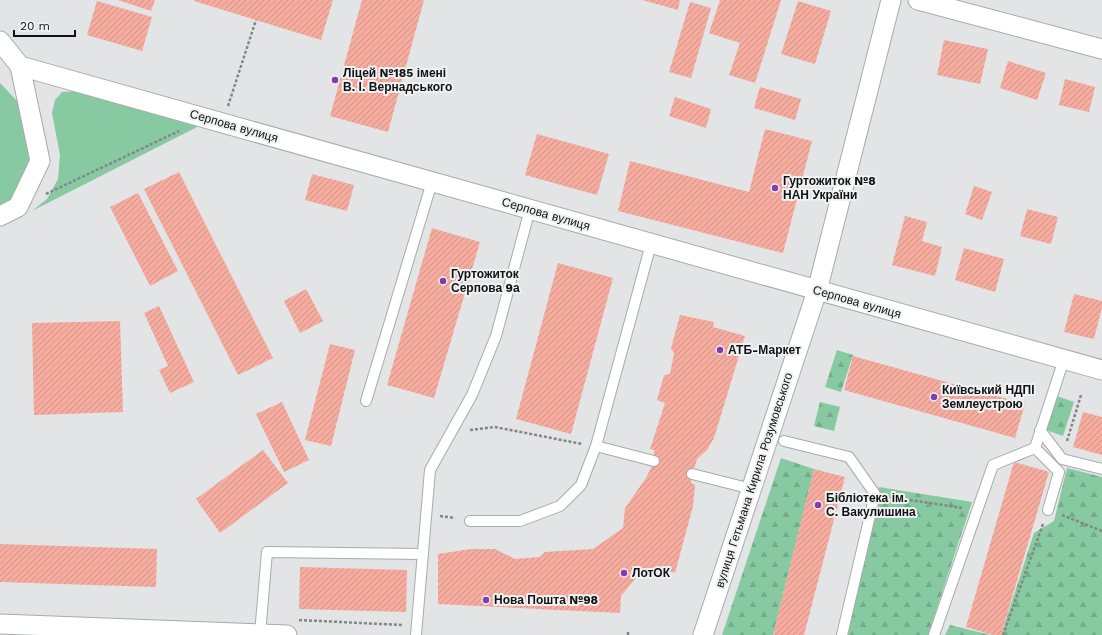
<svg xmlns="http://www.w3.org/2000/svg" width="1102" height="635" viewBox="0 0 1102 635" font-family="'Work Sans',sans-serif">
  <style>
    .green { fill: #87caa2 }
    .forest { fill: url(#forest-firs) }
    .building { fill: url(#building-hatch) }
    .lines { fill: none; stroke-linecap: round; stroke-linejoin: round }
    .service-casing { stroke: #a8aaab; stroke-width: 12 }
    .minor-casing { stroke: #a8aaab; stroke-width: 21 }
    .path { stroke: #848586; stroke-width: 2.5; stroke-dasharray: 3 2; stroke-linecap: butt }
    .service { stroke: #fff; stroke-width: 10 }
    .minor { stroke: #fff; stroke-width: 19 }
    .poi-dot { fill: #833bad; stroke: #f0f1f3; stroke-width: 1.5 }
    .labels { text-anchor: middle; stroke-width: 4; stroke-linejoin: round; paint-order: stroke }
    .poi-label { font-size: 12px; font-weight: bold; fill: #111212; stroke: #f0f1f3; text-anchor: start }
    .street-label { font-size: 12px; fill: #111212; stroke: #f0f1f3 }
  </style>
  <defs>
    <pattern id="forest-firs" width="22" height="20" patternUnits="userSpaceOnUse"><rect width="22" height="20" fill="#87caa2"/><path d="M5 1l3.5 6h-7zM16 11l3.5 6h-7z" fill="#74ac8a"/></pattern>
    <pattern id="building-hatch" width="6" height="6" patternUnits="userSpaceOnUse"><rect width="6" height="6" fill="#f5ac9f"/><path d="M-1 1l2-2M0 6l6-6M5 7l2-2" fill="none" stroke="#d19388"/></pattern>
  </defs>
  <rect width="100%" height="100%" fill="#e2e4e6"/>
  <g class="green">
    <path d="M0 83 21 105 33 150 13 202 0 208Z"/>
    <path d="M77 91 203 124 32 211 47 199 58 179 60 155 52 113 55 100 62 92Z"/>
  </g>
  <g class="forest">
    <path d="M837 350 853 355 841 392 825 387Z"/>
    <path d="M1057 396 1074 402 1063 436 1046 430Z"/>
    <path d="M820 402 840 407 834 431 814 426Z"/>
    <path d="M781 458 814 469 773 635H722Z"/>
    <path d="M1067 468 1102 477V635H1001L1034 533 1054 521Z"/>
    <path d="M879 487 972 502 928 635H848Z"/>
    <path d="M950 625 991 635H945Z"/>
  </g>
  <g class="building">
    <path d="M118 0H155L151 11Z"/>
    <path d="M195 0H333L321 40 194 1Z"/>
    <path d="M362 0H424L388 132 330 116Z"/>
    <path d="M642 0H680L678 10Z"/>
    <path d="M720 0H781L755 83 729 75 740 43 709 33Z"/>
    <path d="M97 1 152 17 142 51 87 35Z"/>
    <path d="M798 1 831 11 815 64 781 54Z"/>
    <path d="M690 2 711 8 691 78 669 72Z"/>
    <path d="M944 40 988 49 980 84 937 75Z"/>
    <path d="M1008 61 1046 73 1037 100 1000 88Z"/>
    <path d="M1065 79 1095 87 1089 112 1059 105Z"/>
    <path d="M760 87 801 99 795 120 754 108Z"/>
    <path d="M675 97 711 109 706 128 669 116Z"/>
    <path d="M765 129 812 141 783 253 618 211 630 161 749 192Z"/>
    <path d="M537 134 609 154 597 195 525 175Z"/>
    <path d="M179 172 273 358 238 375 144 189Z"/>
    <path d="M312 174 354 185 347 211 305 200Z"/>
    <path d="M974 186 992 192 982 220 965 214Z"/>
    <path d="M138 193 178 271 150 286 110 207Z"/>
    <path d="M1027 209 1058 217 1051 244 1020 236Z"/>
    <path d="M905 216 927 222 922 241 942 247 935 276 892 265Z"/>
    <path d="M432 228 480 242 434 398 387 385Z"/>
    <path d="M964 248 1004 259 995 292 955 280Z"/>
    <path d="M558 263 613 278 571 434 516 419Z"/>
    <path d="M306 289 323 321 300 333 284 301Z"/>
    <path d="M1074 294 1102 301V307L1094 339 1064 332Z"/>
    <path d="M159 306 194 382 170 393 159 370 168 366 144 313Z"/>
    <path d="M680 315 714 322 713 327 745 336 714 438 707 450 697 459 692 476 691 483 695 485 693 506 675 573 657 568 636 578 621 596 620 613 438 604V554L471 549H495L515 559 540 557 545 552 593 549 623 528 625 508 646 478 654 462V450L650 449 665 403 657 400 664 375 670 374 674 353 671 348Z"/>
    <path d="M120 321 123 412 34 415 32 323Z"/>
    <path d="M330 344 355 350 331 446 305 440Z"/>
    <path d="M853 356 1025 404 1015 438 844 390Z"/>
    <path d="M282 402 309 460 284 472 256 414Z"/>
    <path d="M1083 412 1102 417V455L1073 447Z"/>
    <path d="M263 450 288 483 220 533 196 499Z"/>
    <path d="M1014 462 1049 472 1001 635H993L966 627Z"/>
    <path d="M814 469 845 477 804 635H773Z"/>
    <path d="M0 544 157 549 156 587 0 582Z"/>
    <path d="M300 567 407 570 406 612 299 609Z"/>
  </g>
  <g class="lines">
    <defs>
      <g id="service">
        <path d="M366 401 432 182"/>
        <path d="M1040 430 1062 459 1102 469"/>
        <path d="M784 441 849 457 875 494 842 635"/>
        <path d="M596 446 654 461"/>
        <path d="M1035 448 1059 472 1048 510"/>
        <path d="M692 474 752 489"/>
        <path d="M470 521H520L560 506 581 485 596 446 651 244"/>
        <path d="M260 634 267 552 423 554"/>
        <path d="M416 635 430 470 472 395 496 336 530 209"/>
        <path d="M934 635 993 465 1035 448 1064 359"/>
      </g>
      <g id="minor">
        <path d="M918 0 1102 49"/>
        <path d="M0 41 20 66 1102 370"/>
        <path d="M0 216 18 207 40 161 20 66"/>
        <path d="M0 624 287 635"/>
        <path d="M703 635 817 291 891 0"/>
      </g>
    </defs>
    <use href="#service" class="service-casing"/>
    <use href="#minor" class="minor-casing"/>
    <g class="path">
      <path d="M228 106 256 20"/>
      <path d="M46 194 179 131"/>
      <path d="M470 430 495 427 582 444"/>
      <path d="M1067 441 1081 395"/>
      <path d="M890 497 962 508"/>
      <path d="M1062 515 1102 531"/>
      <path d="M440 516 455 518"/>
      <path d="M299 620 402 625"/>
      <path d="M628 635V630"/>
      <path d="M1003 635 1043 524"/>
    </g>
    <use href="#service" class="service"/>
    <use href="#minor" class="minor"/>
  </g>
  <g class="poi-dot">
    <circle cx="335" cy="80" r="4"/>
    <circle cx="775" cy="188" r="4"/>
    <circle cx="443" cy="281" r="4"/>
    <circle cx="720" cy="350" r="4"/>
    <circle cx="934" cy="397" r="4"/>
    <circle cx="818" cy="505" r="4"/>
    <circle cx="624" cy="573" r="4"/>
    <circle cx="486" cy="600" r="4"/>
  </g>
  <g class="labels">
    <g class="poi-label">
      <text x="343" y="77">Ліцей №185 імені<tspan x="343" dy="14">В. І. Вернадського</tspan></text>
      <text x="783" y="185">Гуртожиток №8<tspan x="783" dy="14">НАН України</tspan></text>
      <text x="451" y="278">Гуртожиток<tspan x="451" dy="14">Серпова 9а</tspan></text>
      <text x="728" y="354">АТБ-Маркет</text>
      <text x="942" y="394">Київський НДПІ<tspan x="942" dy="14">Землеустрою</tspan></text>
      <text x="826" y="502">Бібліотека ім.<tspan x="826" dy="14">С. Вакулишина</tspan></text>
      <text x="632" y="577">ЛотОК</text>
      <text x="494" y="604">Нова Пошта №98</text>
    </g>
    <g class="street-label">
      <text transform="translate(234 126) rotate(16)" y="4">Серпова вулиця</text>
      <text transform="translate(546 214) rotate(16)" y="4">Серпова вулиця</text>
      <text transform="translate(857 302) rotate(16)" y="4">Серпова вулиця</text>
      <text transform="translate(754 480) rotate(-72)" y="4">вулиця Гетьмана Кирила Розумовського</text>
    </g>
  </g>
  <path d="M14 30v6h61v-6" fill="none" stroke="#111212" stroke-width="2"/>
  <text x="20" y="30" font-size="12" fill="#111212" stroke="#f0f1f3" stroke-width="3" paint-order="stroke">20 m</text>
</svg>
